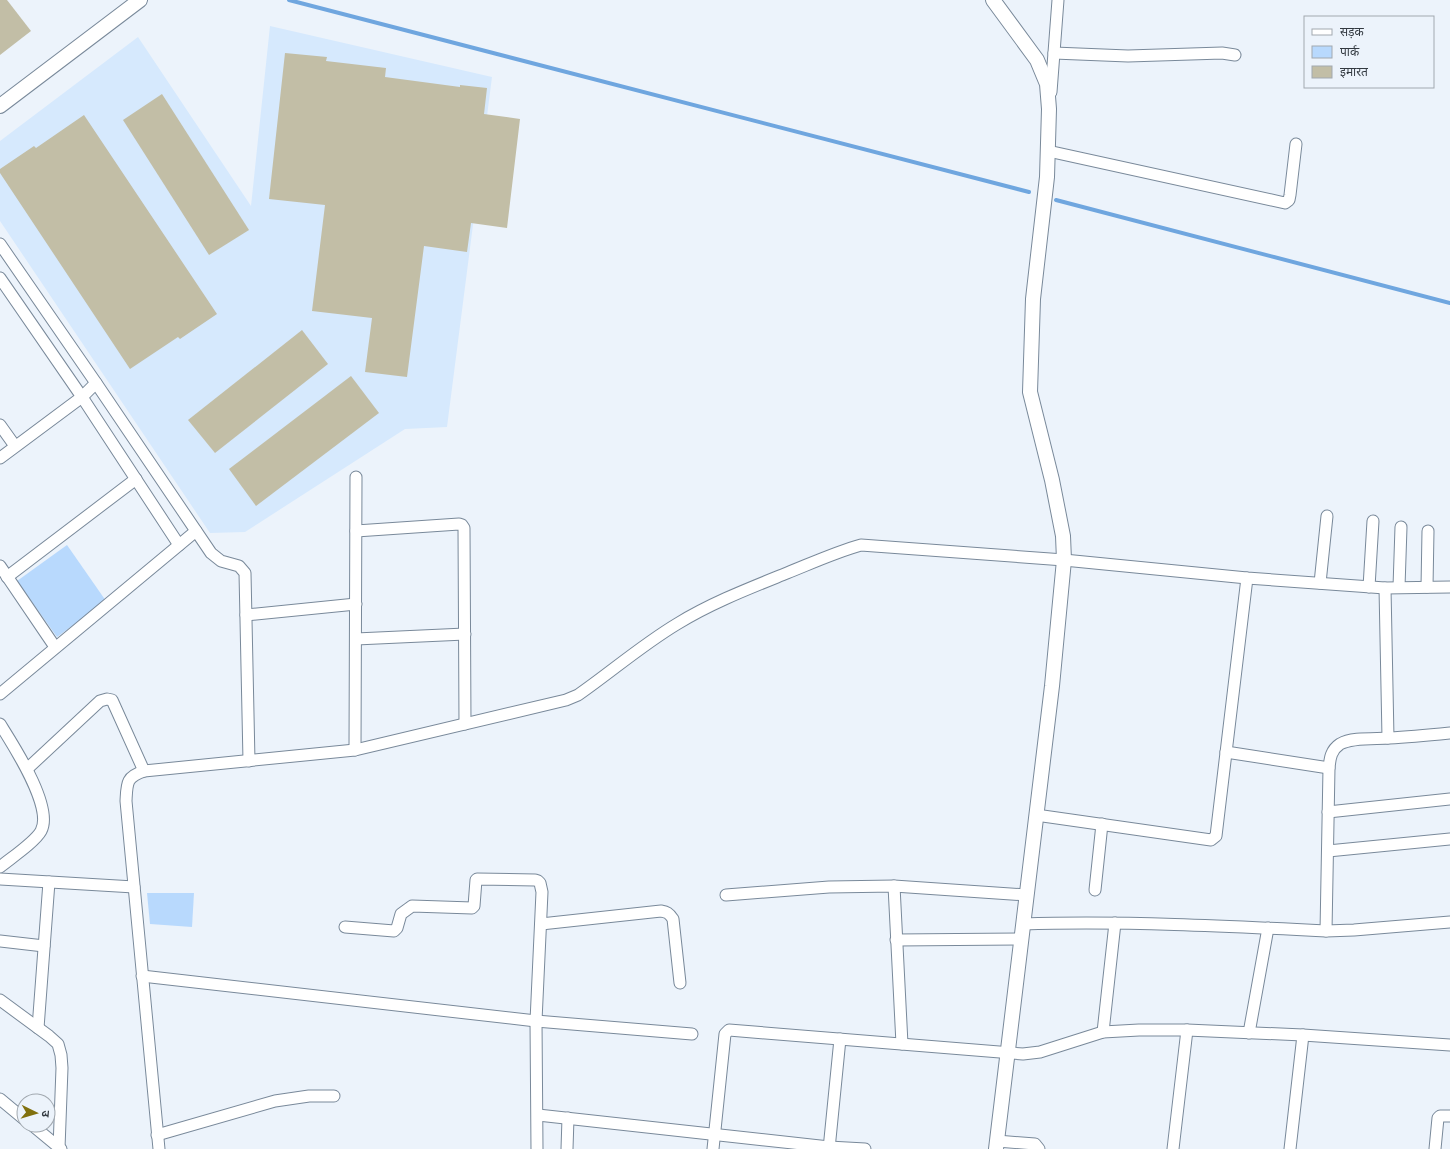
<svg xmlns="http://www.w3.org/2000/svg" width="1450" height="1149" viewBox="0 0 1450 1149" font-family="Ubuntu,'Noto Sans Devanagari',sans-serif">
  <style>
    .built { fill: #d6e9fd }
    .green { fill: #b8d9fd }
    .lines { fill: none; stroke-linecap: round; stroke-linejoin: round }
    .stream { stroke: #6fa6df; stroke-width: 4 }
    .building { fill: #c2bea6 }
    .minor-casing { stroke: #79899a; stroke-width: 13 }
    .tertiary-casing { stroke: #79899a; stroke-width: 16 }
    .minor { stroke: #fff; stroke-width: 11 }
    .tertiary { stroke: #fff; stroke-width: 14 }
  </style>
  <rect width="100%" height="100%" fill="#ecf3fb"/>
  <path class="built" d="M270 26 492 77 447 427 405 429 245 532 210 533 0 221V141L138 37 251 206Z"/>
  <g class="green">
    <path d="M67 545 106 601 57 637 17 581Z"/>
    <path d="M147 893H194L192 927 150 924Z"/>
  </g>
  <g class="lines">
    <g class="stream">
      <path d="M289 0 1029 192"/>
      <path d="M1056 200 1450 303"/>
    </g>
  </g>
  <g class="building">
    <path d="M0 0H7L31 31 0 55Z"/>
    <path d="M285 53 327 57 326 61 386 68 385 77 460 87V85L487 88 484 114 520 119 507 228 471 223 467 252 424 246 407 377 365 372 372 318 312 311 325 205 269 199Z"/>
    <path d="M162 94 249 230 209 255 123 120Z"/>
    <path d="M84 115 217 314 180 339 178 337 130 369 0 173V169L34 146 36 148Z"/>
    <path d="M302 330 328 364 215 453 188 420Z"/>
    <path d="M351 376 379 413 256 506 229 469Z"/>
  </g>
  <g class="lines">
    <defs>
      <g id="minor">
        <path d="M1054 53 1128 56 1222 53 1235 55"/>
        <path d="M1051 92 1058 0"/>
        <path d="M1048 151 1285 203 1289 200 1290 195 1296 144"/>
        <path d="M0 244 96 383 211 553 221 561 239 566 245 573 249 761"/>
        <path d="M0 278 82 397 179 545"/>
        <path d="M0 425 15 446"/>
        <path d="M0 458 82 397 96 383"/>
        <path d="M356 531 459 524 462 525 464 528 465 724"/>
        <path d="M0 566 55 647"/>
        <path d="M7 577 136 479"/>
        <path d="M1320 583 1327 516"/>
        <path d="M1369 587 1373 521"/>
        <path d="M1399 587 1401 527"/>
        <path d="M1427 587 1428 531"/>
        <path d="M1385 588 1388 738"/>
        <path d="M246 615 356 604"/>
        <path d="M356 639 465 634"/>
        <path d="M0 694 196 531"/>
        <path d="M0 724C13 745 54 807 41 831 35 842 11 858 0 867"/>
        <path d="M355 750 356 477"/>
        <path d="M1226 752 1329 768"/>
        <path d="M27 769 100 701 107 699 112 700 144 771"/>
        <path d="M1328 812 1450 799"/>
        <path d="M1036 815 1211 840 1216 836 1247 578"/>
        <path d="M1328 851 1450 839"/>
        <path d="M0 879 134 887"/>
        <path d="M894 886 902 1044"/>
        <path d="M1095 890 1102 824"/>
        <path d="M726 895 829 887 894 886 1026 895"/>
        <path d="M541 924 661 911C667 912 669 913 673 919L680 983"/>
        <path d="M1023 924C1124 921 1225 926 1326 931L1354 930 1450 922"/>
        <path d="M345 927 394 931 397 928 401 914 412 906 472 908 474 906 476 880 477 879 535 880 538 881 540 883 542 892 536 1021 537 1149"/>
        <path d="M1326 931 1329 768C1330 758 1331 750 1340 744 1352 737 1375 739 1389 738 1409 737 1430 735 1450 733"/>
        <path d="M896 940 1021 939"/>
        <path d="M0 941 44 946"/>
        <path d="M142 976 536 1021 692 1034"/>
        <path d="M0 1000 49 1036 58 1044 61 1055 62 1068 59 1148"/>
        <path d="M38 1028 49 882"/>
        <path d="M1103 1032 1115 923"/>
        <path d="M1249 1033 1268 928"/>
        <path d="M0 1099 24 1119"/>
        <path d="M538 1115 829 1147 865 1149"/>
        <path d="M32 1125 61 1149"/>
        <path d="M157 1135 275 1101 309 1096H334"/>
        <path d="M997 1141 1035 1144 1039 1149"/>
        <path d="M159 1149 126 801C127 783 126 777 144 771L355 750 566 700 578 695C611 672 642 645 677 624 711 603 750 588 787 573 812 563 836 552 861 545L1064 560 1247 578 1385 588 1450 587"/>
        <path d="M567 1149 568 1118"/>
        <path d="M713 1149 725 1034 729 1030 1023 1054 1040 1052 1103 1032 1139 1030H1187L1303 1035 1450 1045"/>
        <path d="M829 1149 840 1039"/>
        <path d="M1173 1149 1187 1030"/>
        <path d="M1290 1149 1303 1035"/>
        <path d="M1435 1149 1438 1118 1440 1116H1450"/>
      </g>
      <g id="tertiary">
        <path d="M993 0 1037 60 1047 84 1049 109 1047 177 1033 299 1030 392 1052 480 1063 536 1064 560 1052 686 996 1149"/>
        <path d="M0 106 140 0"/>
      </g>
    </defs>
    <use href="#minor" class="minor-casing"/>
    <use href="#tertiary" class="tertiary-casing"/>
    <use href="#minor" class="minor"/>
    <use href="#tertiary" class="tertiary"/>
  </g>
  <rect x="1304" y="16" width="130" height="72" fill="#ecf3fb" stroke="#a2a9b0"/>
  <rect x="1312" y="29" width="20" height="6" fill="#ffffff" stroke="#a2a9b0"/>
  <text x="1340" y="36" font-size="12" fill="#323940">सड़क</text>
  <rect x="1312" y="46" width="20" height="12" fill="#b8d9fd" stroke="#a2a9b0"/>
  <text x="1340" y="56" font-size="12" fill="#323940">पार्क</text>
  <rect x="1312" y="66" width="20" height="12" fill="#c2bea6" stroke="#a2a9b0"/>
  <text x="1340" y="76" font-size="12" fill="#323940">इमारत</text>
  <g transform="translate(36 1113) rotate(95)"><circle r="19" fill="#ecf3fb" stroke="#a2a9b0"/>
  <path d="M0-3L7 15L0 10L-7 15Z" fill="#80700e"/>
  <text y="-6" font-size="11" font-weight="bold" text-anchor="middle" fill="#323940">उ</text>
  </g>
</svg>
